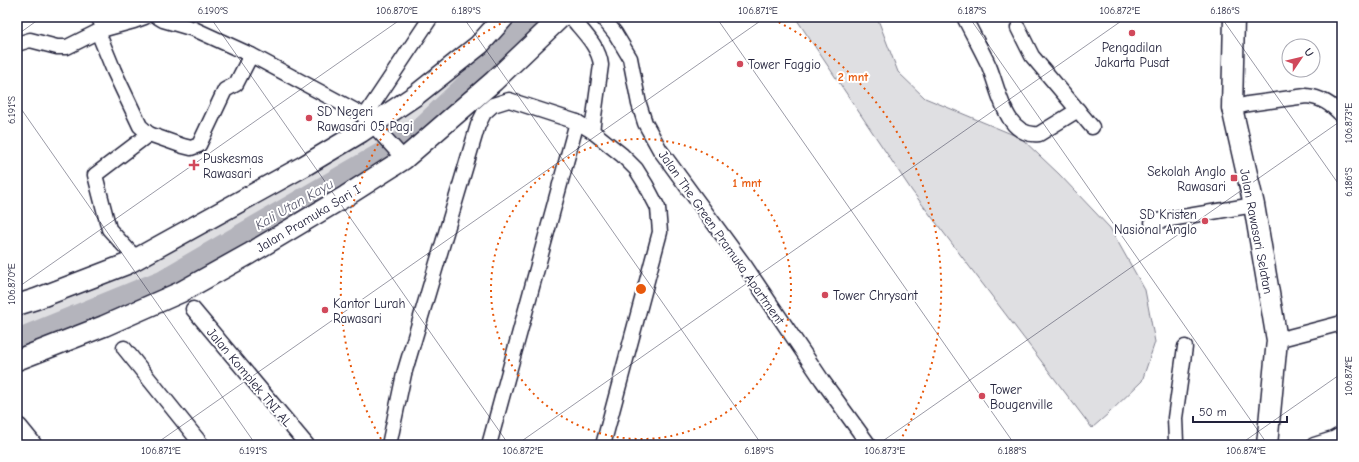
<svg xmlns="http://www.w3.org/2000/svg" width="1359" height="462" viewBox="0 0 1359 462" font-family="'Comic Neue',sans-serif">
  <style>
    .green { fill: #dfdfe2; stroke: #80808e }
    .lines { fill: none; stroke-linecap: round; stroke-linejoin: round }
    .river { stroke: #b4b4bc; stroke-width: 22 }
    .street-casing { stroke: #22223b; stroke-width: 17 }
    .secondary-casing { stroke: #22223b; stroke-width: 23 }
    .primary-casing { stroke: #22223b; stroke-width: 25 }
    .street { stroke: #fff; stroke-width: 14 }
    .secondary { stroke: #fff; stroke-width: 20 }
    .primary { stroke: #fff; stroke-width: 22 }
    .ticks { fill: none; stroke: #22223b; stroke-width: 1; stroke-opacity: 0.45 }
    .ring { fill: none; stroke: #e8590c; stroke-width: 2; stroke-dasharray: 2 4 }
    .poi-dot { fill: #d1495b; stroke: #fff; stroke-width: 1.5 }
    .labels { text-anchor: middle; stroke-width: 4; stroke-linejoin: round; paint-order: stroke }
    .poi-label { font-size: 13px; fill: #22223b; stroke: #fff; text-anchor: start }
    .street-label { font-size: 13px; fill: #22223b; stroke: #fff }
    .water-label { font-size: 14px; font-style: italic; fill: #5c5c6f; stroke: #fff }
    .centre { fill: #e8590c; stroke: #fff; stroke-width: 2 }
    .ring-label { font-size: 12px; text-anchor: middle; font-weight: bold; fill: #e8590c; stroke: #fff; stroke-width: 4; stroke-linejoin: round; paint-order: stroke }
    .neatline { fill: none; stroke: #22223b; stroke-width: 1.5 }
    .ticks-label { font-size: 10px; text-anchor: middle; fill: #22223b }
  </style>
  <rect width="100%" height="100%" fill="#fff"/>
  <filter id="ink" filterUnits="userSpaceOnUse"><feTurbulence type="fractalNoise" baseFrequency=".025" numOctaves="2"/><feDisplacementMap in="SourceGraphic" scale="8" xChannelSelector="R" yChannelSelector="G"/><feConvolveMatrix kernelMatrix="1 2 1 2 8 2 1 2 1" color-interpolation-filters="sRGB"/></filter>
  <g filter="url(#ink)">
    <g class="green">
      <path d="M504 17H561L402 161 284 234 17 360V303L103 273 373 124Z"/>
      <path d="M795 17H877L898 72 925 98 1021 138 1059 174 1110 228 1145 290 1155 342 1142 381 1108 414 1092 428 912 191Z"/>
    </g>
    <g class="lines">
      <path class="river" d="M17 340 162 281 415 134 537 17"/>
      <defs>
        <g id="street">
          <path d="M98 17 105 29"/>
          <path d="M158 17 163 20 194 29 251 55 365 116 404 159"/>
          <path d="M571 17C582 31 599 46 601 65L592 131"/>
          <path d="M602 17 615 33 630 58 639 104 645 123 660 150 745 266 822 380 869 445"/>
          <path d="M964 17C972 33 981 49 989 66 999 89 1005 138 1039 134L1078 110"/>
          <path d="M1018 28 1032 56 1092 127"/>
          <path d="M98 32 114 71 140 126 149 134 183 146 191 148 199 145 225 90 236 84 251 55"/>
          <path d="M17 44 30 40 57 47H67L101 30 134 21 145 17"/>
          <path d="M1232 108 1248 104 1306 96C1320 97 1333 105 1342 116"/>
          <path d="M365 116 431 17"/>
          <path d="M1152 222 1254 205"/>
          <path d="M137 258 129 251 109 229 95 175 149 134"/>
          <path d="M193 309 307 445"/>
          <path d="M1277 340 1342 323"/>
          <path d="M124 348 202 445"/>
          <path d="M389 445 404 374 478 125 484 113 493 105 509 100 577 122 592 131 622 155 636 169 646 185 658 208 660 232 603 445"/>
          <path d="M489 445 577 122"/>
          <path d="M1177 445 1176 442 1175 418 1185 347"/>
          <path d="M1314 445 1333 439 1342 434"/>
        </g>
        <g id="secondary">
          <path d="M1234 17 1232 108 1254 205 1277 340 1267 445"/>
          <path d="M17 305 36 299 127 264 304 166 361 132 416 95 479 45 504 17"/>
          <path d="M17 360 104 326 181 292 249 254 346 196 404 159 494 81 561 17"/>
        </g>
        <path id="primary" d="M17 429 30 445"/>
      </defs>
      <use href="#street" class="street-casing"/>
      <use href="#secondary" class="secondary-casing"/>
      <use href="#primary" class="primary-casing"/>
      <use href="#street" class="street"/>
      <use href="#secondary" class="secondary"/>
      <use href="#primary" class="primary"/>
    </g>
  </g>
  <path class="ticks" d="M210 17 509 445M463 17 762 445M716 17 1015 445M969 17 1268 445M1221 17 1342 189M17 35 42 17M17 103 256 445M17 288 404 17M154 445 766 17M516 445 1127 17M877 445 1342 120M1239 445 1342 373"/>
  <g class="ring">
    <circle cx="641" cy="289" r="150"/>
    <path d="M384 444A300 300 0 0 1 514 17M768 17A300 300 0 0 1 898 444"/>
  </g>
  <g class="poi-dot">
    <circle cx="1132" cy="33" r="4"/>
    <circle cx="740" cy="64" r="4"/>
    <circle cx="309" cy="118" r="4"/>
    <path d="M192 159h4v4h4v4h-4v4h-4v-4h-4v-4h4z"/>
    <rect x="1230" y="174" width="8" height="8" rx="2"/>
    <circle cx="1205" cy="221" r="4"/>
    <circle cx="825" cy="295" r="4"/>
    <circle cx="325" cy="310" r="4"/>
    <circle cx="982" cy="396" r="4"/>
  </g>
  <g class="labels">
    <g class="poi-label">
      <text x="1132" y="52" text-anchor="middle">Pengadilan<tspan x="1132" dy="15">Jakarta Pusat</tspan></text>
      <text x="748" y="69">Tower Faggio</text>
      <text x="317" y="116">SD Negeri<tspan x="317" dy="15">Rawasari 05 Pagi</tspan></text>
      <text x="203" y="163">Puskesmas<tspan x="203" dy="15">Rawasari</tspan></text>
      <text x="1226" y="176" text-anchor="end">Sekolah Anglo<tspan x="1226" dy="15">Rawasari</tspan></text>
      <text x="1197" y="219" text-anchor="end">SD Kristen<tspan x="1197" dy="15">Nasional Anglo</tspan></text>
      <text x="833" y="300">Tower Chrysant</text>
      <text x="333" y="308">Kantor Lurah<tspan x="333" dy="15">Rawasari</tspan></text>
      <text x="990" y="394">Tower<tspan x="990" dy="15">Bougenville</tspan></text>
    </g>
    <g class="street-label">
      <text transform="translate(308 218) rotate(-31)" y="5">Jalan Pramuka Sari I</text>
      <text transform="translate(1257 231) rotate(79)" y="5">Jalan Rawasari Selatan</text>
      <text transform="translate(722 237) rotate(55)" y="5">Jalan The Green Pramuka Apartment</text>
      <text transform="translate(250 377) rotate(50)" y="5">Jalan Komplek TNI AL</text>
    </g>
    <g class="water-label">
      <text transform="translate(294 204) rotate(-30)" y="5">Kali Utan Kayu</text>
    </g>
  </g>
  <circle cx="641" cy="289" r="6" class="centre"/>
  <g class="ring-label">
    <text x="853" y="81">2 mnt</text>
    <text x="747" y="187">1 mnt</text>
  </g>
  <rect width="1359" height="462" fill="none" stroke="#fff" stroke-width="44"/>
  <g transform="translate(1301 58) rotate(55)"><circle r="19" fill="#ffffff" stroke="#a7a7b1"/>
  <path d="M0-3L7 15L0 10L-7 15Z" fill="#d1495b"/>
  <text y="-6" font-size="11" font-weight="bold" text-anchor="middle" fill="#22223b">U</text>
  </g>
  <path d="M1193 416v6h94v-6" fill="none" stroke="#22223b" stroke-width="2"/>
  <text x="1199" y="416" font-size="12" fill="#22223b" stroke="#ffffff" stroke-width="3" paint-order="stroke">50 m</text>
  <rect x="22" y="22" width="1315" height="418" class="neatline"/>
  <g class="ticks-label">
    <text x="213" y="14">6.190°S</text>
    <text x="397" y="14">106.870°E</text>
    <text x="466" y="14">6.189°S</text>
    <text x="758" y="14">106.871°E</text>
    <text x="972" y="14">6.187°S</text>
    <text x="1120" y="14">106.872°E</text>
    <text x="1225" y="14">6.186°S</text>
    <text transform="translate(11 110) rotate(-90)" y="4">6.191°S</text>
    <text transform="translate(1348 123) rotate(-90)" y="4">106.873°E</text>
    <text transform="translate(1348 182) rotate(-90)" y="4">6.186°S</text>
    <text transform="translate(11 284) rotate(-90)" y="4">106.870°E</text>
    <text transform="translate(1348 376) rotate(-90)" y="4">106.874°E</text>
    <text x="161" y="454">106.871°E</text>
    <text x="253" y="454">6.191°S</text>
    <text x="523" y="454">106.872°E</text>
    <text x="759" y="454">6.189°S</text>
    <text x="885" y="454">106.873°E</text>
    <text x="1012" y="454">6.188°S</text>
    <text x="1246" y="454">106.874°E</text>
  </g>
</svg>
